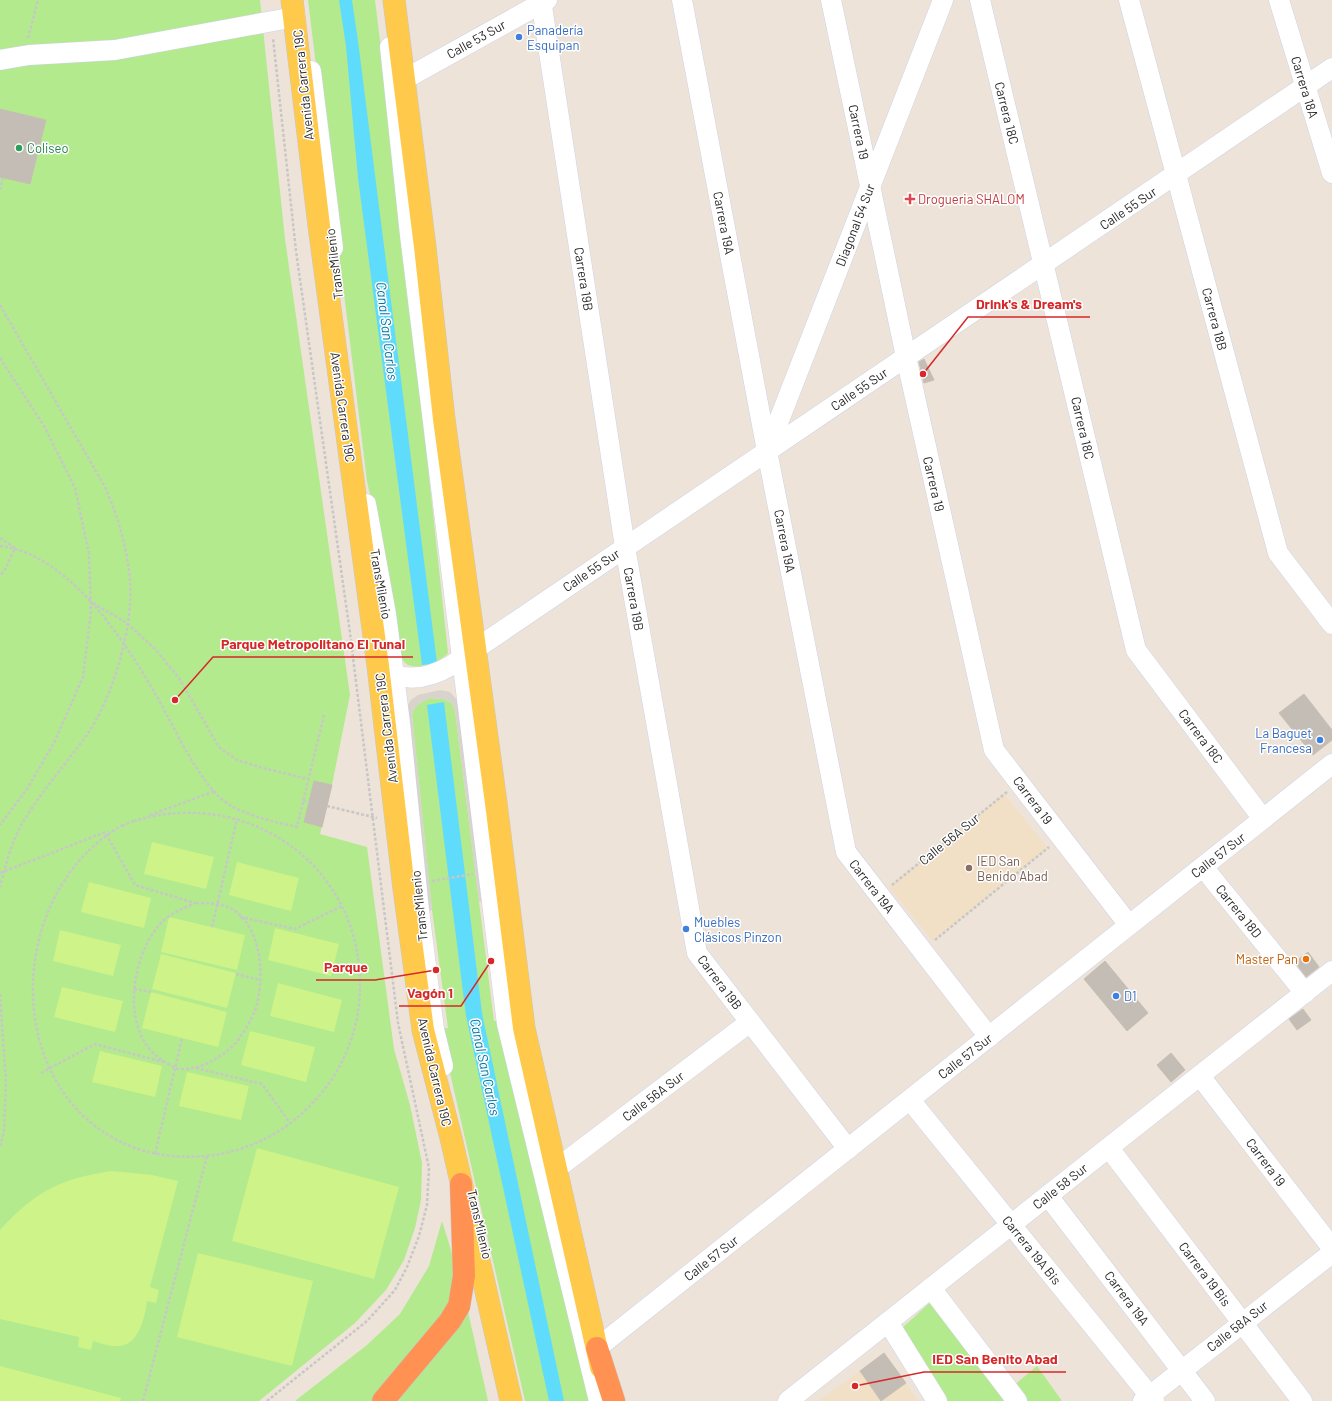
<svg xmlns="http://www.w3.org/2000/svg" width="1332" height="1401" viewBox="0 0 1332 1401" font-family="Barlow,sans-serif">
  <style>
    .education { fill: #f1e0c6 }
    .green { fill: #b3ea8e }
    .pitch { fill: #cdf389 }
    .plaza { fill: #d8d3cc }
    .water { fill: #5fdcfc }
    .building { fill: #c4bdb6; stroke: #c8bfb2 }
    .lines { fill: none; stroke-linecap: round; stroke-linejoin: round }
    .minor-casing { stroke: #ced3e4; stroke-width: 21 }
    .major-casing { stroke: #c7c7c7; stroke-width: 23 }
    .highway-casing { stroke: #c7c7c7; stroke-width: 23 }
    .path { stroke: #c7c7c7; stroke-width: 2.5; stroke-dasharray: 3 2; stroke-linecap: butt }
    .minor { stroke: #fff; stroke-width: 20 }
    .major { stroke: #ffca4c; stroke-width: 22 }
    .highway { stroke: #ff9252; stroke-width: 22 }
    .shop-dot { fill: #3f7fe0; stroke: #fff; stroke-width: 1.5 }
    .leisure-dot { fill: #2e9e5b; stroke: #fff; stroke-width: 1.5 }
    .health-dot { fill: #e0444e; stroke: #fff; stroke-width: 1.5 }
    .education-dot { fill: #8d6e63; stroke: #fff; stroke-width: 1.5 }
    .food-dot { fill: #e8710a; stroke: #fff; stroke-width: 1.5 }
    .labels { text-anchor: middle; stroke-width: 3; stroke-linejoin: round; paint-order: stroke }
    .shop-label { font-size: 13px; fill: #366cbe; stroke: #fff; text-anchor: start }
    .street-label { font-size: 13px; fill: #292929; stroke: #fff }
    .leisure-label { font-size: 13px; fill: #27864d; stroke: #fff; text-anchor: start }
    .health-label { font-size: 13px; fill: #be3a42; stroke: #fff; text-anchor: start }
    .education-label { font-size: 13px; fill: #785e54; stroke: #fff; text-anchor: start }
    .food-label { font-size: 13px; fill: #c56008; stroke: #fff; text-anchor: end }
    .water-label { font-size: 14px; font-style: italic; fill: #0077a6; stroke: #fff }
    .leader { fill: none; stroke: #d62828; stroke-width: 1.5 }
    .callout-dot { fill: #d62828; stroke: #fff; stroke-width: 1.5 }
    .callout-label { font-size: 14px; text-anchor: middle; font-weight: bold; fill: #d62828; stroke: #fff; stroke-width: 3; stroke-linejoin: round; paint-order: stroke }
  </style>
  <rect width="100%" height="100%" fill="#ede3d9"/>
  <g class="education">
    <path d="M1004 794 1048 848 933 941 889 887Z"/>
    <path d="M860 1371 881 1401H819Z"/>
    <path d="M906 1383 918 1401H882Z"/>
  </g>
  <g class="green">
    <path d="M0 0H260L285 239 350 695 332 785 320 834 367 847 394 1049 410 1105 422 1163 421 1200 415 1228 404 1260 386 1290 355 1323 259 1401H0Z"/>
    <path d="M308 0H375L399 197 448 653C441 662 415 672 405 663 403 661 402 657 400 655L388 576 367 481Z"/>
    <path d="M430 698 443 699 452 703 455 711 494 1021 502 1020 592 1401H525L440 1029 448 1028 432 910 412 715C414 705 421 702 430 698Z"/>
    <path d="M442 1221C448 1241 456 1261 454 1281 451 1320 396 1372 371 1401H295L367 1345 400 1314 429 1266Z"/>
    <path d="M934 1299 1006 1392 1037 1366 1062 1401H946L902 1328Z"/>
    <path d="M467 1307 488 1401H395Z"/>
  </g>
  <g class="pitch">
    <path d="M152 842 214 857 206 889 144 874Z"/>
    <path d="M237 862 299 878 291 911 229 895Z"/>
    <path d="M89 882 151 898 144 928 81 912Z"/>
    <path d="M169 917 245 935 237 970 161 952Z"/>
    <path d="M275 928 339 944 331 976 268 960Z"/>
    <path d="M60 930 121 945 113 976 53 961Z"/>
    <path d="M161 954 236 973 227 1008 152 989Z"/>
    <path d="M278 983 342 1000 334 1032 270 1016Z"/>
    <path d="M62 987 123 1001 115 1032 54 1017Z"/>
    <path d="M151 992 227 1012 218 1047 142 1028Z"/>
    <path d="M250 1031 315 1047 306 1082 241 1065Z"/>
    <path d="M100 1051 162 1066 155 1097 92 1082Z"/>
    <path d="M187 1072 249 1086 241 1120 179 1106Z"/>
    <path d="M257 1148 399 1187 374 1279 232 1241Z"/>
    <path d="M112 1171 152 1175 178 1181 150 1287 159 1290 156 1303 147 1301C145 1317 139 1346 118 1346 110 1347 101 1343 93 1341L91 1350 78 1347 79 1337 0 1319V1230C36 1191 59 1179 112 1171Z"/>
    <path d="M198 1253 313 1281 292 1366 177 1337Z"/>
    <path d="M0 1366 121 1398 120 1401H0Z"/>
  </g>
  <path class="plaza" d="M440 690 450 692 460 703 488 901 479 902 455 711 452 703 443 699 430 698 420 703 414 709 412 715 432 910 424 911 406 708 411 700 418 695Z"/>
  <g class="water">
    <path d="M339 0H352L358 41 437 663 422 665 358 178 346 46Z"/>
    <path d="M444 702 482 1013 564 1401H549L466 1016 427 705Z"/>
  </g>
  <g class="building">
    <path d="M0 109 46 120 30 184 0 177Z"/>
    <path d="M924 359 934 380 924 383 919 362Z"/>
    <path d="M1304 694 1332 730V740L1313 755 1279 713Z"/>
    <path d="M314 781 332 785 322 827 304 822Z"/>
    <path d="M1308 952 1319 967 1306 977 1295 962Z"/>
    <path d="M1105 961 1148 1013 1127 1031 1084 979Z"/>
    <path d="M1303 1009 1311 1020 1297 1030 1289 1019Z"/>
    <path d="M1171 1053 1185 1070 1171 1082 1157 1065Z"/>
    <path d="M884 1353 906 1383 881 1401 860 1371Z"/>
  </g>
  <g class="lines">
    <defs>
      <g id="minor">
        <path d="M541 0 625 547 697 953 848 1149"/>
        <path d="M682 0 767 451 846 852 989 1037"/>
        <path d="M831 0 906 357 994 750 1129 925"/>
        <path d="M980 0 1136 650 1263 819"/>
        <path d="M1129 0 1278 553 1332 624"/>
        <path d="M1279 0 1332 173"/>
        <path d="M390 47 410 235 507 1024 599 1401"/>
        <path d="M0 60 29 55 115 50 295 17"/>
        <path d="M311 71 333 248"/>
        <path d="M405 79 547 0"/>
        <path d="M767 451 943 0"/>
        <path d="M366 504 386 614 400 723 419 910 434 1029 443 1066"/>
        <path d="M384 670C406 683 430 678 452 665L1332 68"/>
        <path d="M1203 867 1305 993"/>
        <path d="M1200 1076 1332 1248"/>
        <path d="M910 1100 1154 1401"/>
        <path d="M1109 1148 1302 1401"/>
        <path d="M556 1169 750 1022"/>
        <path d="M1048 1196 1205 1401"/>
        <path d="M931 1288 1017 1401"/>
        <path d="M888 1322 937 1401"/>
        <path d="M597 1348 1332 764"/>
        <path d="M788 1401 1332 971"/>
        <path d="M1143 1401 1332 1253"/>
      </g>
      <g id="major">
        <path d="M292 0 319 226 378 666 404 889 423 1030 451 1138 511 1401"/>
        <path d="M394 0 425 247 444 419 496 803 524 1028 601 1367"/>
      </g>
      <g id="highway">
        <path d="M597 1348 614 1401"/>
        <path d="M383 1401 450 1321 459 1306 464 1276 461 1184"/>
      </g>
    </defs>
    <use href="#minor" class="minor-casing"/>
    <use href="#major" class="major-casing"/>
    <use href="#highway" class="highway-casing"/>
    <g class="path">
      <path d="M28 38 38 0"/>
      <path d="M0 190 3 178"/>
      <path d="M0 305 105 487C118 517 127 547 130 580 134 625 113 699 86 736 66 764 43 789 25 819 12 839 6 864 0 887"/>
      <path d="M0 358 44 426 75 488 89 554 91 611 83 677 54 743 27 789 0 825"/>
      <path d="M0 538 15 548 6 568 0 576"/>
      <path d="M0 546C74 554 136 657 168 717 181 742 205 789 228 804 247 816 275 822 297 827L324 715"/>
      <path d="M93 603 127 623 155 649 179 678 219 747 237 760 263 768 308 779"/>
      <path d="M303 800 309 802"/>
      <path d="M327 806 377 818"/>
      <path d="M150 815 215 791"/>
      <path d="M123 825C0 894 0 1104 141 1150 175 1160 213 1159 246 1147 279 1135 306 1114 327 1086 348 1058 360 1022 360 986 361 866 248 786 134 821"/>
      <path d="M122 826 136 820"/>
      <path d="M106 834 135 885 195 903"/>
      <path d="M0 873 108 831"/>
      <path d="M432 881 473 874"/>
      <path d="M892 885 1007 792"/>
      <path d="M196 903C209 903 222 903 234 910 260 928 264 970 258 999 256 1012 248 1026 240 1037 233 1048 221 1056 210 1062 201 1067 186 1071 175 1068 171 1066 166 1062 162 1060 120 1034 130 957 160 924 169 914 183 908 196 903Z"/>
      <path d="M240 917 295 929 342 906"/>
      <path d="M212 927 237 819"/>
      <path d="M935 940 1049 847"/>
      <path d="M236 974 260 980"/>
      <path d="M134 989 151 992"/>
      <path d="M0 994 6 1083 4 1131 0 1147"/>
      <path d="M196 1068 262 1084 290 1123"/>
      <path d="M41 1073 95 1044 163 1062"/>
      <path d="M155 1154 182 1038"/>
      <path d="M143 1401 207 1156"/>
      <path d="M267 1401 367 1321 395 1290 407 1267 419 1236 427 1205 429 1168 398 1023 350 633 296 251 273 38"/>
    </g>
    <use href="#minor" class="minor"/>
    <use href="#major" class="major"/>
    <use href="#highway" class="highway"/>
  </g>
  <g class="shop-dot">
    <circle cx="519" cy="37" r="4"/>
    <circle cx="1320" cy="740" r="4"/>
    <circle cx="686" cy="929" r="4"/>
    <circle cx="1116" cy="996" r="4"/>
  </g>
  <circle class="leisure-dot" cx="19" cy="148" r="4"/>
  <path class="health-dot" d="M908 193h4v4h4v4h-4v4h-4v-4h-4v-4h4z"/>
  <circle class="education-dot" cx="969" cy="868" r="4"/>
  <circle class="food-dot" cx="1306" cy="959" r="4"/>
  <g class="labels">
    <g class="shop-label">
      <text x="527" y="35">Panadería<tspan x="527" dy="15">Esquipan</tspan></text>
      <text x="1312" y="738" text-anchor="end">La Baguet<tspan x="1312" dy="15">Francesa</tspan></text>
      <text x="694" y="927">Muebles<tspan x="694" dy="15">Clásicos Pinzon</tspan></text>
      <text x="1124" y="1001">D1</text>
    </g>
    <g class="street-label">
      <text transform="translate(476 39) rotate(-29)" y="5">Calle 53 Sur</text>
      <text transform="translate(303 85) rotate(-96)" y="5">Avenida Carrera 19C</text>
      <text transform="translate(1305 87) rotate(73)" y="5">Carrera 18A</text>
      <text transform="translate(1007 113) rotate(76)" y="5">Carrera 18C</text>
      <text transform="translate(859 132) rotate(78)" y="5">Carrera 19</text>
      <text transform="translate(1128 208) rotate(-34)" y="5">Calle 55 Sur</text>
      <text transform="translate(724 223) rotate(79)" y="5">Carrera 19A</text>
      <text transform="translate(855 225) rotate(-69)" y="5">Diagonal 54 Sur</text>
      <text transform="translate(334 264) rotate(-97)" y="5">TransMilenio</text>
      <text transform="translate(584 279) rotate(81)" y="5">Carrera 19B</text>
      <text transform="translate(1215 319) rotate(75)" y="5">Carrera 18B</text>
      <text transform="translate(859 389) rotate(-34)" y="5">Calle 55 Sur</text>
      <text transform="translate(343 407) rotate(82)" y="5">Avenida Carrera 19C</text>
      <text transform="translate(1083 428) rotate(77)" y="5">Carrera 18C</text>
      <text transform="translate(934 484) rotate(77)" y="5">Carrera 19</text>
      <text transform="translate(785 541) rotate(79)" y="5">Carrera 19A</text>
      <text transform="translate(591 570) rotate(-34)" y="5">Calle 55 Sur</text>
      <text transform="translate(381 584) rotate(80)" y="5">TransMilenio</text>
      <text transform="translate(634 599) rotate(80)" y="5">Carrera 19B</text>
      <text transform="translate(386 728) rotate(-97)" y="5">Avenida Carrera 19C</text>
      <text transform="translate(1201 736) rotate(53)" y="5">Carrera 18C</text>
      <text transform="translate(1033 800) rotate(53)" y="5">Carrera 19</text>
      <text transform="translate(949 839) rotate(-39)" y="5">Calle 56A Sur</text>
      <text transform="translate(1218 855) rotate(-38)" y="5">Calle 57 Sur</text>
      <text transform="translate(872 886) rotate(52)" y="5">Carrera 19A</text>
      <text transform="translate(419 906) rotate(-96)" y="5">TransMilenio</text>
      <text transform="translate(1239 911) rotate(51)" y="5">Carrera 18D</text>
      <text transform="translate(720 982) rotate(53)" y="5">Carrera 19B</text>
      <text transform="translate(965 1056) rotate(-38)" y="5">Calle 57 Sur</text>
      <text transform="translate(435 1072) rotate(77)" y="5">Avenida Carrera 19C</text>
      <text transform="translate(653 1096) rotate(-37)" y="5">Calle 56A Sur</text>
      <text transform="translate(1266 1162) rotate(53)" y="5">Carrera 19</text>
      <text transform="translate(1060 1186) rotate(-38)" y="5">Calle 58 Sur</text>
      <text transform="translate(480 1224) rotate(77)" y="5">TransMilenio</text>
      <text transform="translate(1032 1250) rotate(51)" y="5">Carrera 19A Bis</text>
      <text transform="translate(711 1258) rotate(-38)" y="5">Calle 57 Sur</text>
      <text transform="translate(1205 1274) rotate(53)" y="5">Carrera 19 Bis</text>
      <text transform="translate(1127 1298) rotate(53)" y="5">Carrera 19A</text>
      <text transform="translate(1237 1326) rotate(-38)" y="5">Calle 58A Sur</text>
    </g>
    <g class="leisure-label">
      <text x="27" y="153">Coliseo</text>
    </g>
    <g class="health-label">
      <text x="918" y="204">Drogueria SHALOM</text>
    </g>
    <g class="education-label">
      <text x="977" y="866">IED San<tspan x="977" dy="15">Benido Abad</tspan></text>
    </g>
    <g class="food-label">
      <text x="1298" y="964">Master Pan</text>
    </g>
    <g class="water-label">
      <text transform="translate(387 331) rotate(83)" y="5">Canal San Carlos</text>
      <text transform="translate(485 1067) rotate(78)" y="5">Canal San Carlos</text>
    </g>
  </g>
  <path class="leader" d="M923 374L968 317H1090M175 700L213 657H413M436 970L375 980H316M491 961L461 1006H399M855 1386L924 1372H1066"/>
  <g class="callout-dot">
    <circle cx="923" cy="374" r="4"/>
    <circle cx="175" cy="700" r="4"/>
    <circle cx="436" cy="970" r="4"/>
    <circle cx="491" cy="961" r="4"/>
    <circle cx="855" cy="1386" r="4"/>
  </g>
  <g class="callout-label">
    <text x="1029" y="309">Drink's &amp; Dream's</text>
    <text x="313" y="649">Parque Metropolitano El Tunal</text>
    <text x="346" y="972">Parque</text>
    <text x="430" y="998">Vagón 1</text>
    <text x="995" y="1364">IED San Benito Abad</text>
  </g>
</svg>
